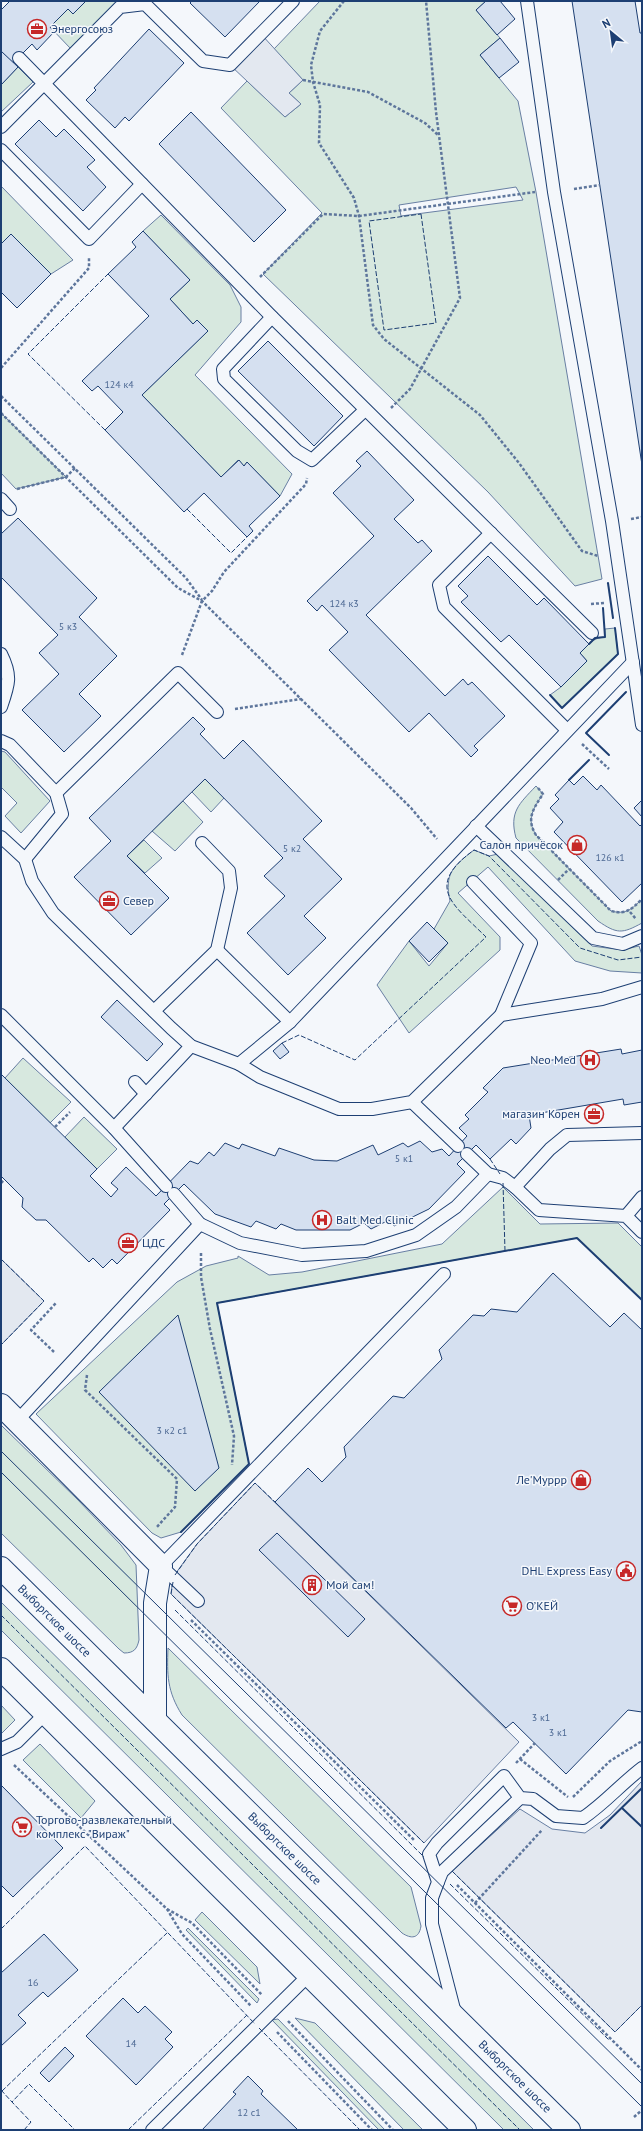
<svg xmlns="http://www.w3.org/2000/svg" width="643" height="2131" viewBox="0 0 643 2131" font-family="'PT Sans',sans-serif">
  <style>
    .green { fill: #d7e8df; stroke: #687fa3; fill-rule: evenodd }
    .parking { fill: #e3e8f0; stroke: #687fa3 }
    .building { fill: #d5e0f0; stroke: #1d3f73 }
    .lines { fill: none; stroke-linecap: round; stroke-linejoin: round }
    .service-casing { stroke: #1d3f73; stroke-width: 14 }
    .minor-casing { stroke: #1d3f73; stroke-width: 24 }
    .primary-casing { stroke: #1d3f73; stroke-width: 24 }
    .path { stroke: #5e769c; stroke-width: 2.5; stroke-dasharray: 3 2; stroke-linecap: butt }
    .service { stroke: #f4f7fb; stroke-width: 12 }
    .minor { stroke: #f4f7fb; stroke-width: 22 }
    .primary { stroke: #f4f7fb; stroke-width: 22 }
    .tram { stroke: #1d3f73; stroke-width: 1 }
    .fence { stroke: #1d3f73; stroke-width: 1; stroke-dasharray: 5 2; stroke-linecap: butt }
    .wall { stroke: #1d3f73; stroke-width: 2 }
    .labels { text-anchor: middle; stroke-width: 3; stroke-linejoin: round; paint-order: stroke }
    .number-label { font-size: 10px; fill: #4b6792 }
    .poi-label { font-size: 12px; fill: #1d3f73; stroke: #f4f7fb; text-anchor: start }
    .street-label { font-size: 12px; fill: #1d3f73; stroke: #f4f7fb }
  </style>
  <rect width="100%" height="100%" fill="#f4f7fb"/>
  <g class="green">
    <path d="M86 1H117L71 49 50 27 68 9 73 14Z"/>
    <path d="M320 1H486L476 10 500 38 480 55 518 101 536 192 602 579 575 586 488 492 263 274 322 213 221 108 247 81 285 117 301 104 289 93 303 80 274 49ZM516 187 523 200 401 216 399 205Z"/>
    <path d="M18 67 33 82 1 112V85Z"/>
    <path d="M1 186 73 260 51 274 11 234 1 244Z"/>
    <path d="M161 215 230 285 241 307V322L195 375 292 474 280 496 247 462 244 466 238 460 221 477 142 395 208 331 197 320 193 324 170 299 190 280 143 231Z"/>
    <path d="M1 413 66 477 16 489 1 473Z"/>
    <path d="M615 628 618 654 562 708 550 695 561 687 587 661 580 653C589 644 592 638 605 637V629Z"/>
    <path d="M1 751 5 752 50 801 21 833 5 816 17 803 1 787Z"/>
    <path d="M205 779 224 798 211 812 192 792Z"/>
    <path d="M536 786 543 794C533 809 526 819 536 835L611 911C626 915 632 909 642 899V923C622 934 617 934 598 921L516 838C509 812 519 804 536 786Z"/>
    <path d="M183 801 203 822 175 851 152 831Z"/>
    <path d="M144 840 162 858 145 873 127 856Z"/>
    <path d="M474 850 489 856 498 854 592 946 622 950 639 946 642 955V973L610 971 575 961 488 867 458 893 500 937V950L409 1033 377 985 409 941 429 966 448 943 434 929 450 901C444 874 453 866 474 850Z"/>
    <path d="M23 1058 71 1102 50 1123 5 1078Z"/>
    <path d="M84 1117 117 1149 97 1169 65 1137Z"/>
    <path d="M503 1187 540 1224 618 1223 642 1247V1300L577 1238 217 1303 249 1464 181 1532 161 1538 152 1533 36 1414 177 1282 206 1266 238 1258V1256L269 1275 302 1272 442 1244Z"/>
    <path d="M1 1425 77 1499 121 1545 136 1565 139 1640C137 1649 134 1653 124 1653L119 1649 1 1533Z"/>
    <path d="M1 1602 534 2130H504L1 1630Z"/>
    <path d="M168 1648 411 1887 421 1926C419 1939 411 1939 402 1933L182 1715C167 1691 167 1675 168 1648Z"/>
    <path d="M1 1705 15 1720 1 1734Z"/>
    <path d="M40 1744 95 1801 81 1818 23 1760Z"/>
    <path d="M202 1912 257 1967 260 1984 195 1920Z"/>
    <path d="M188 1928 259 1999 257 2003 186 1930Z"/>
    <path d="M295 2018 315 2023 423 2130H404Z"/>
    <path d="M278 2019 385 2130H379L272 2020Z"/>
  </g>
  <g class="parking">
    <path d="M261 34 303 80 289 93 301 104 285 117 230 65Z"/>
    <path d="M1 1259 44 1301 1 1345Z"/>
    <path d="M255 1483 519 1742 424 1843 171 1594 173 1577 197 1544Z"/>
    <path d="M642 1781V2005L615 2032 452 1871 520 1809 552 1829 585 1833 610 1815Z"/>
  </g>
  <g class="building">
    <path d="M10 1H86L73 14 68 9 50 27 54 32 37 50 32 44 13 63 1 51V10Z"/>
    <path d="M192 1H260L225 37 190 3Z"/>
    <path d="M486 1H500L515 19 497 35 476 10Z"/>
    <path d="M572 1H635L640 33H642V465Z"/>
    <path d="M149 29 184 63 129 121 125 117 115 128 86 100 96 90 94 88Z"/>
    <path d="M500 38 519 62 499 78 480 55Z"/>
    <path d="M1 51 18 67 1 85Z"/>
    <path d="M191 112 286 210 254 242 159 144Z"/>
    <path d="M39 120 56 137 64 129 95 160 87 167 106 187 83 211 15 144Z"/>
    <path d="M143 231 190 280 170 299 193 324 197 320 208 331 142 395 221 477 239 460 244 466 247 462 280 496 249 526 253 531 247 537 204 493 184 512 105 430 123 412 98 386 92 391 82 381 149 316 108 274 136 247 132 242Z"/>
    <path d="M11 234 51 274 17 308 1 292V244Z"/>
    <path d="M268 341 343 416 314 446 238 371Z"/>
    <path d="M367 451 414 500 394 519 418 543 422 540 432 551 366 615 445 696 463 679 468 685 472 682 505 716 474 746 478 750 471 757 429 713 409 732 329 650 348 632 322 605 317 611 307 601 374 536 333 493 361 466 356 461Z"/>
    <path d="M18 518 97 598 79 617 117 656 79 694 101 716 64 752 22 710 59 674 39 653 58 635 1 577V534Z"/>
    <path d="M488 556 537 605 544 598 589 644 580 653 587 661 561 687 509 635 501 642 461 602 468 596 458 586Z"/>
    <path d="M193 717 205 729 200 734 224 759 243 740 322 821 303 839 342 879 304 916 326 938 288 975 247 933 285 896 264 876 283 858 205 779 127 856 169 898 131 935 74 877 111 841 89 818Z"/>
    <path d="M583 776 597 790 601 785 640 826 642 824V883L622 902 554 832 563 822 550 808 559 799 555 795 569 780 574 785Z"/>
    <path d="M642 800V817L634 808Z"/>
    <path d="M427 922 448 943 429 962 409 941Z"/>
    <path d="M117 1000 163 1044 147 1061 101 1017Z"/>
    <path d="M282 1043 289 1052 280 1059 273 1051Z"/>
    <path d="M621 1049 622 1054 642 1050V1102L624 1105 623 1099 529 1115 531 1128 516 1144 511 1139 490 1159 476 1145 457 1164 465 1172 429 1209 394 1226 389 1220 371 1229 364 1223 350 1230H296L281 1224 276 1229 256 1221 251 1227 215 1214 184 1184 164 1204 170 1210 117 1264 112 1259 103 1268 93 1258 89 1262 46 1220H36L22 1207 23 1198 1 1176V1074L97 1169 90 1176 111 1197 118 1189 111 1183 126 1167 156 1196 190 1161 198 1164 209 1152 214 1156 225 1143 239 1149 242 1144 275 1156 279 1148 314 1160 337 1161 373 1145 378 1155 403 1143 408 1147 420 1141 432 1152 442 1149 449 1156 467 1136 459 1128 469 1119 465 1115 488 1092 483 1088 503 1068Z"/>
    <path d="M553 1273 610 1327 624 1313 642 1330V1712L628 1710 566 1774 513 1722 506 1728 275 1502 308 1468 322 1482 346 1457 344 1447 393 1396 404 1398 442 1359 439 1350 473 1315 484 1316 491 1309 517 1312Z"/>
    <path d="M178 1315 219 1468 195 1491 99 1392Z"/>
    <path d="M277 1533 365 1619 348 1637 259 1550Z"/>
    <path d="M1 1785 63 1848 13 1897 1 1885Z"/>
    <path d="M44 1934 78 1970 48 1997 43 1992 18 2015 26 2023 1 2046V1973Z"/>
    <path d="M123 1998 138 2013 145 2006 172 2032 165 2039 173 2047 136 2085 86 2036Z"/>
    <path d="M65 2047 74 2056 49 2082 40 2073Z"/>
    <path d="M248 2076 263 2091 261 2094 298 2130H202L236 2094 233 2092Z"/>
  </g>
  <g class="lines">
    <defs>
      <g id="service">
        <path d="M527 1 554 192 612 521 642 725"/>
        <path d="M19 58 272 317 592 633"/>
        <path d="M1 127 120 7 145 4 203 61 230 65 293 1"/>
        <path d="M1 150 89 239 142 184"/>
        <path d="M272 317 223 369 224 379 297 451 312 460 365 410"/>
        <path d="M1 499 10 509"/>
        <path d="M491 533 439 585 444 607 567 730"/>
        <path d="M1 654C12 676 9 684 1 707"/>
        <path d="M1 741 10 745 56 793 62 814 25 859"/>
        <path d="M56 793 178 673 217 712"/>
        <path d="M476 826 593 938 623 944 642 936"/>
        <path d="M1 837 25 859 32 881 53 913 171 1028 191 1046 239 1064 290 1022 633 662"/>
        <path d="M473 882 531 943 501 1015"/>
        <path d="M217 950 290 1022"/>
        <path d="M154 1011 217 950 231 888 229 871 202 843"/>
        <path d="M1 1015 114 1128 166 1186"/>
        <path d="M239 1064 260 1077 339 1109H372L412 1102 501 1015 602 999 642 987"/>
        <path d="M135 1082 146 1094"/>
        <path d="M412 1102 458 1146"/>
        <path d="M114 1128 191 1046"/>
        <path d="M467 1154 488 1174 503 1178 515 1187 539 1210 626 1216 642 1232"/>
        <path d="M515 1187 550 1149 567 1135 642 1133"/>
        <path d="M174 1194 200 1224 240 1243 302 1255 366 1251 416 1235 456 1207 488 1174"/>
        <path d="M626 1216 642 1197"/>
        <path d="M17 1421 200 1224"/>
        <path d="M198 1601 161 1566 444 1274"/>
        <path d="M1 1749 17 1742 46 1713"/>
        <path d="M438 1882 442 1872 520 1798"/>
        <path d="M455 2013 432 1924V1898L438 1882 429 1854 437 1843 504 1776 520 1798 533 1799 556 1816 583 1818C605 1803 621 1784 642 1768"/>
        <path d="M152 2130 309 1975"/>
      </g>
      <path id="minor" d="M1 1405 161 1566 155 1603V1720"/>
      <g id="primary">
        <path id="s1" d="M1 1568 569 2130"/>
        <path d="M1 1669 465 2130"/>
      </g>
    </defs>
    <use href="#service" class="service-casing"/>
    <use href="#minor" class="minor-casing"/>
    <use href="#primary" class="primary-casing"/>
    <g class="path">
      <path d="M344 1 320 31 311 65 313 82 320 105 319 143 354 198 359 216 373 325 384 339 480 415 519 463 582 551 598 556"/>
      <path d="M303 80 368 92 425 123 438 135"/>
      <path d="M574 189 600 185"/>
      <path d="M260 277 323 214 359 216 535 192"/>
      <path d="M1 368 89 268V258"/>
      <path d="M1 396 186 578 202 600"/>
      <path d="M391 408 410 389 460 298 436 112 426 1"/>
      <path d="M1 413 178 588 202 601 411 808 437 839"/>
      <path d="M17 489 66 477 75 468"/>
      <path d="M631 519 642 517"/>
      <path d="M591 604 604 603"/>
      <path d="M182 655 202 601 212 591 224 572 306 484 307 478"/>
      <path d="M235 709 301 699"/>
      <path d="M582 744 609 769"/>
      <path d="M538 788 543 794C533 809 526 819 536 835L611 911C626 915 632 909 642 899"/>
      <path d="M558 880 569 869"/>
      <path d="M630 912 636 919"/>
      <path d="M55 1127 70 1112"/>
      <path d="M1 1183 4 1180"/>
      <path d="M201 1253V1277L210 1329 234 1436 232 1465"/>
      <path d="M54 1352 31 1330 56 1303"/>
      <path d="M87 1375 85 1390 177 1479 175 1507 156 1528"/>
      <path d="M191 1620 415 1841"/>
      <path d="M520 1759 568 1797"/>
      <path d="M516 1763 535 1743"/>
      <path d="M14 1765 167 1909 182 1934 251 2006"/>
      <path d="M573 1797 610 1761 642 1741"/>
      <path d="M457 1885 642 2070"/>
      <path d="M475 1903 542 1830"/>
      <path d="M167 1909 192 1923 262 1995"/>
      <path d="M288 2021 393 2130"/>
      <path d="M277 2032 372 2130"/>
      <path d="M634 2117 642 2110"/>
    </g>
    <use href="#service" class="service"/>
    <use href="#minor" class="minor"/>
    <use href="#primary" class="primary"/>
    <g class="tram">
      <path d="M1 1451 642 2084"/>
      <path d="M1 1472 642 2107"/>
    </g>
    <g class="fence">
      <path d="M421 214 436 323 384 330 369 221Z"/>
      <path d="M105 430 28 354 108 274"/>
      <path d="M187 509 231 553 247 537"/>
      <path d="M282 1043 299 1035 355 1060 486 937C454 905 423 887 474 850L489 856 580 948 618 960 642 957"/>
      <path d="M490 1159 500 1174"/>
      <path d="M503 1183 505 1251"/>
      <path d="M1 1259 44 1301 1 1345"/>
      <path d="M175 1575 197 1544 255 1483 275 1502"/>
      <path d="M173 1582 171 1594 424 1843"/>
      <path d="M175 1610 424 1857"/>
      <path d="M1 1615 520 2130"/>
      <path d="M452 1871 615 2032 642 2005"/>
      <path d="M450 1884 609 2040"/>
      <path d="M1 1929 85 1846 255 2024"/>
      <path d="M259 2028 360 2130"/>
      <path d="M1 2090 12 2102"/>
      <path d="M2 2091 167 1933"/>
      <path d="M24 2130 31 2122 12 2102 29 2084 75 2130"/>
      <path d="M128 2130 247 2015"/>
    </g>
    <g class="wall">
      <path d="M608 583 613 618"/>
      <path d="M589 644 595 638 605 637 603 608"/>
      <path d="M550 695 562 708 618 654 615 628"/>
      <path d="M609 755 586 733 626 692"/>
      <path d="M569 780 589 760"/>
      <path d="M181 1532 249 1464 217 1303 577 1238 642 1300"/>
      <path d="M622 1808 642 1827"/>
      <path d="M601 1828 642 1788"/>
    </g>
  </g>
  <defs>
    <symbol id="office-ring" viewBox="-11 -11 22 22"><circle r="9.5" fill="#f4f7fb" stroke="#c62828" stroke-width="1.5"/><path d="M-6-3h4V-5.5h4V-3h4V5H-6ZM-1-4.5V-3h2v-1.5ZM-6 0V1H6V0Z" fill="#c62828"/></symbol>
    <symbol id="shop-ring" viewBox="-11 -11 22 22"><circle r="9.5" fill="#f4f7fb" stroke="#c62828" stroke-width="1.5"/><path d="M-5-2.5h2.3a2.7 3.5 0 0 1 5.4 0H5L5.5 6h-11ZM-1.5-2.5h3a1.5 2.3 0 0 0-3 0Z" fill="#c62828"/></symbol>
    <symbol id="hospital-ring" viewBox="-11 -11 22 22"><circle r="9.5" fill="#f4f7fb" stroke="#c62828" stroke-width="1.5"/><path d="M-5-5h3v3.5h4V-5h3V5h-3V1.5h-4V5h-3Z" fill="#c62828"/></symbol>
    <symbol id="civic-ring" viewBox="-11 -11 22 22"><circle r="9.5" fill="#f4f7fb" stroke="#c62828" stroke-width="1.5"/><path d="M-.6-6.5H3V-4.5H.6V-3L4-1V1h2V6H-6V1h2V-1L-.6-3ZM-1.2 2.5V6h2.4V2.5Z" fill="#c62828"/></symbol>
    <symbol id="building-ring" viewBox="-11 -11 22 22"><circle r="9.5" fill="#f4f7fb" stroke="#c62828" stroke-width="1.5"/><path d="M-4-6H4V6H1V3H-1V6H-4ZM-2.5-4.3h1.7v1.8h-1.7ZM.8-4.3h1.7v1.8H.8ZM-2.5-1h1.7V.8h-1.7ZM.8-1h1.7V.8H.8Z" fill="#c62828"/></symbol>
    <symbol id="supermarket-ring" viewBox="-11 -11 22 22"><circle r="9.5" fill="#f4f7fb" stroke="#c62828" stroke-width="1.5"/><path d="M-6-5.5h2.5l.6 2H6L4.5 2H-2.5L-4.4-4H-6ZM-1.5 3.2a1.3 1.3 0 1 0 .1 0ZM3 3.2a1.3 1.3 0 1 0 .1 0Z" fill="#c62828"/></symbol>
  </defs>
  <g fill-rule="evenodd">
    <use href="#office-ring" x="26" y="18" width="22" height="22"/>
    <use href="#shop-ring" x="566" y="834" width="22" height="22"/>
    <use href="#office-ring" x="98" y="890" width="22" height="22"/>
    <use href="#hospital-ring" x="579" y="1049" width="22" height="22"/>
    <use href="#office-ring" x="583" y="1103" width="22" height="22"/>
    <use href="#hospital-ring" x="311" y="1209" width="22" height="22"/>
    <use href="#office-ring" x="117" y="1232" width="22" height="22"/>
    <use href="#shop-ring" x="570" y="1469" width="22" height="22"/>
    <use href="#civic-ring" x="615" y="1560" width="22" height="22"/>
    <use href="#building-ring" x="301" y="1574" width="22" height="22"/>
    <use href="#supermarket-ring" x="501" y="1595" width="22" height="22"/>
    <use href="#supermarket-ring" x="11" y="1816" width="22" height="22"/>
  </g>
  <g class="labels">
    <g class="number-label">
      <text x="119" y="388">124 к4</text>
      <text x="344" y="607">124 к3</text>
      <text x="68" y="630">5 к3</text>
      <text x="292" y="852">5 к2</text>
      <text x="610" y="861">126 к1</text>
      <text x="404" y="1162">5 к1</text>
      <text x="172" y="1434">3 к2 с1</text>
      <text x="541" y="1721">3 к1</text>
      <text x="558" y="1736">3 к1</text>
      <text x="33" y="1986">16</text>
      <text x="131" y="2047">14</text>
      <text x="249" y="2116">12 с1</text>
    </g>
    <g class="poi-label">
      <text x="51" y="33">Энергосоюз</text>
      <text x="563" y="849" text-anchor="end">Салон причёсок</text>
      <text x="123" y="905">Север</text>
      <text x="576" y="1064" text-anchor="end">Neo Med</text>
      <text x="580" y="1118" text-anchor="end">магазин Корен</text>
      <text x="336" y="1224">Balt Med Clinic</text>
      <text x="142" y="1247">ЦДС</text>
      <text x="567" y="1484" text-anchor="end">Ле'Муррр</text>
      <text x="612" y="1575" text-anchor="end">DHL Express Easy</text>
      <text x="326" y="1589">Мой сам!</text>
      <text x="526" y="1610">О’КЕЙ</text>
      <text x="36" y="1824">Торгово-развлекательный<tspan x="36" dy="14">комплекс "Вираж"</tspan></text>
    </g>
    <g class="street-label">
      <text dy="4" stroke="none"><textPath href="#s1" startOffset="75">Выборгское шоссе</textPath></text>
      <text dy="4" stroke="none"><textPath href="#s1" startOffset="399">Выборгское шоссе</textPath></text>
      <text dy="4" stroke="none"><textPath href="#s1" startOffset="723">Выборгское шоссе</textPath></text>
    </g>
  </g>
  <rect width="643" height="2131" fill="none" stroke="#1d3f73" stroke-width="4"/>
  <g transform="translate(611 32) rotate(331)" stroke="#f4f7fb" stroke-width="3" paint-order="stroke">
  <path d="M0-3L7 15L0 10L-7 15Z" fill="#1d3f73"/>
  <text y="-6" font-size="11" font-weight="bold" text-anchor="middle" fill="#1d3f73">N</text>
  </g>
</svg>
